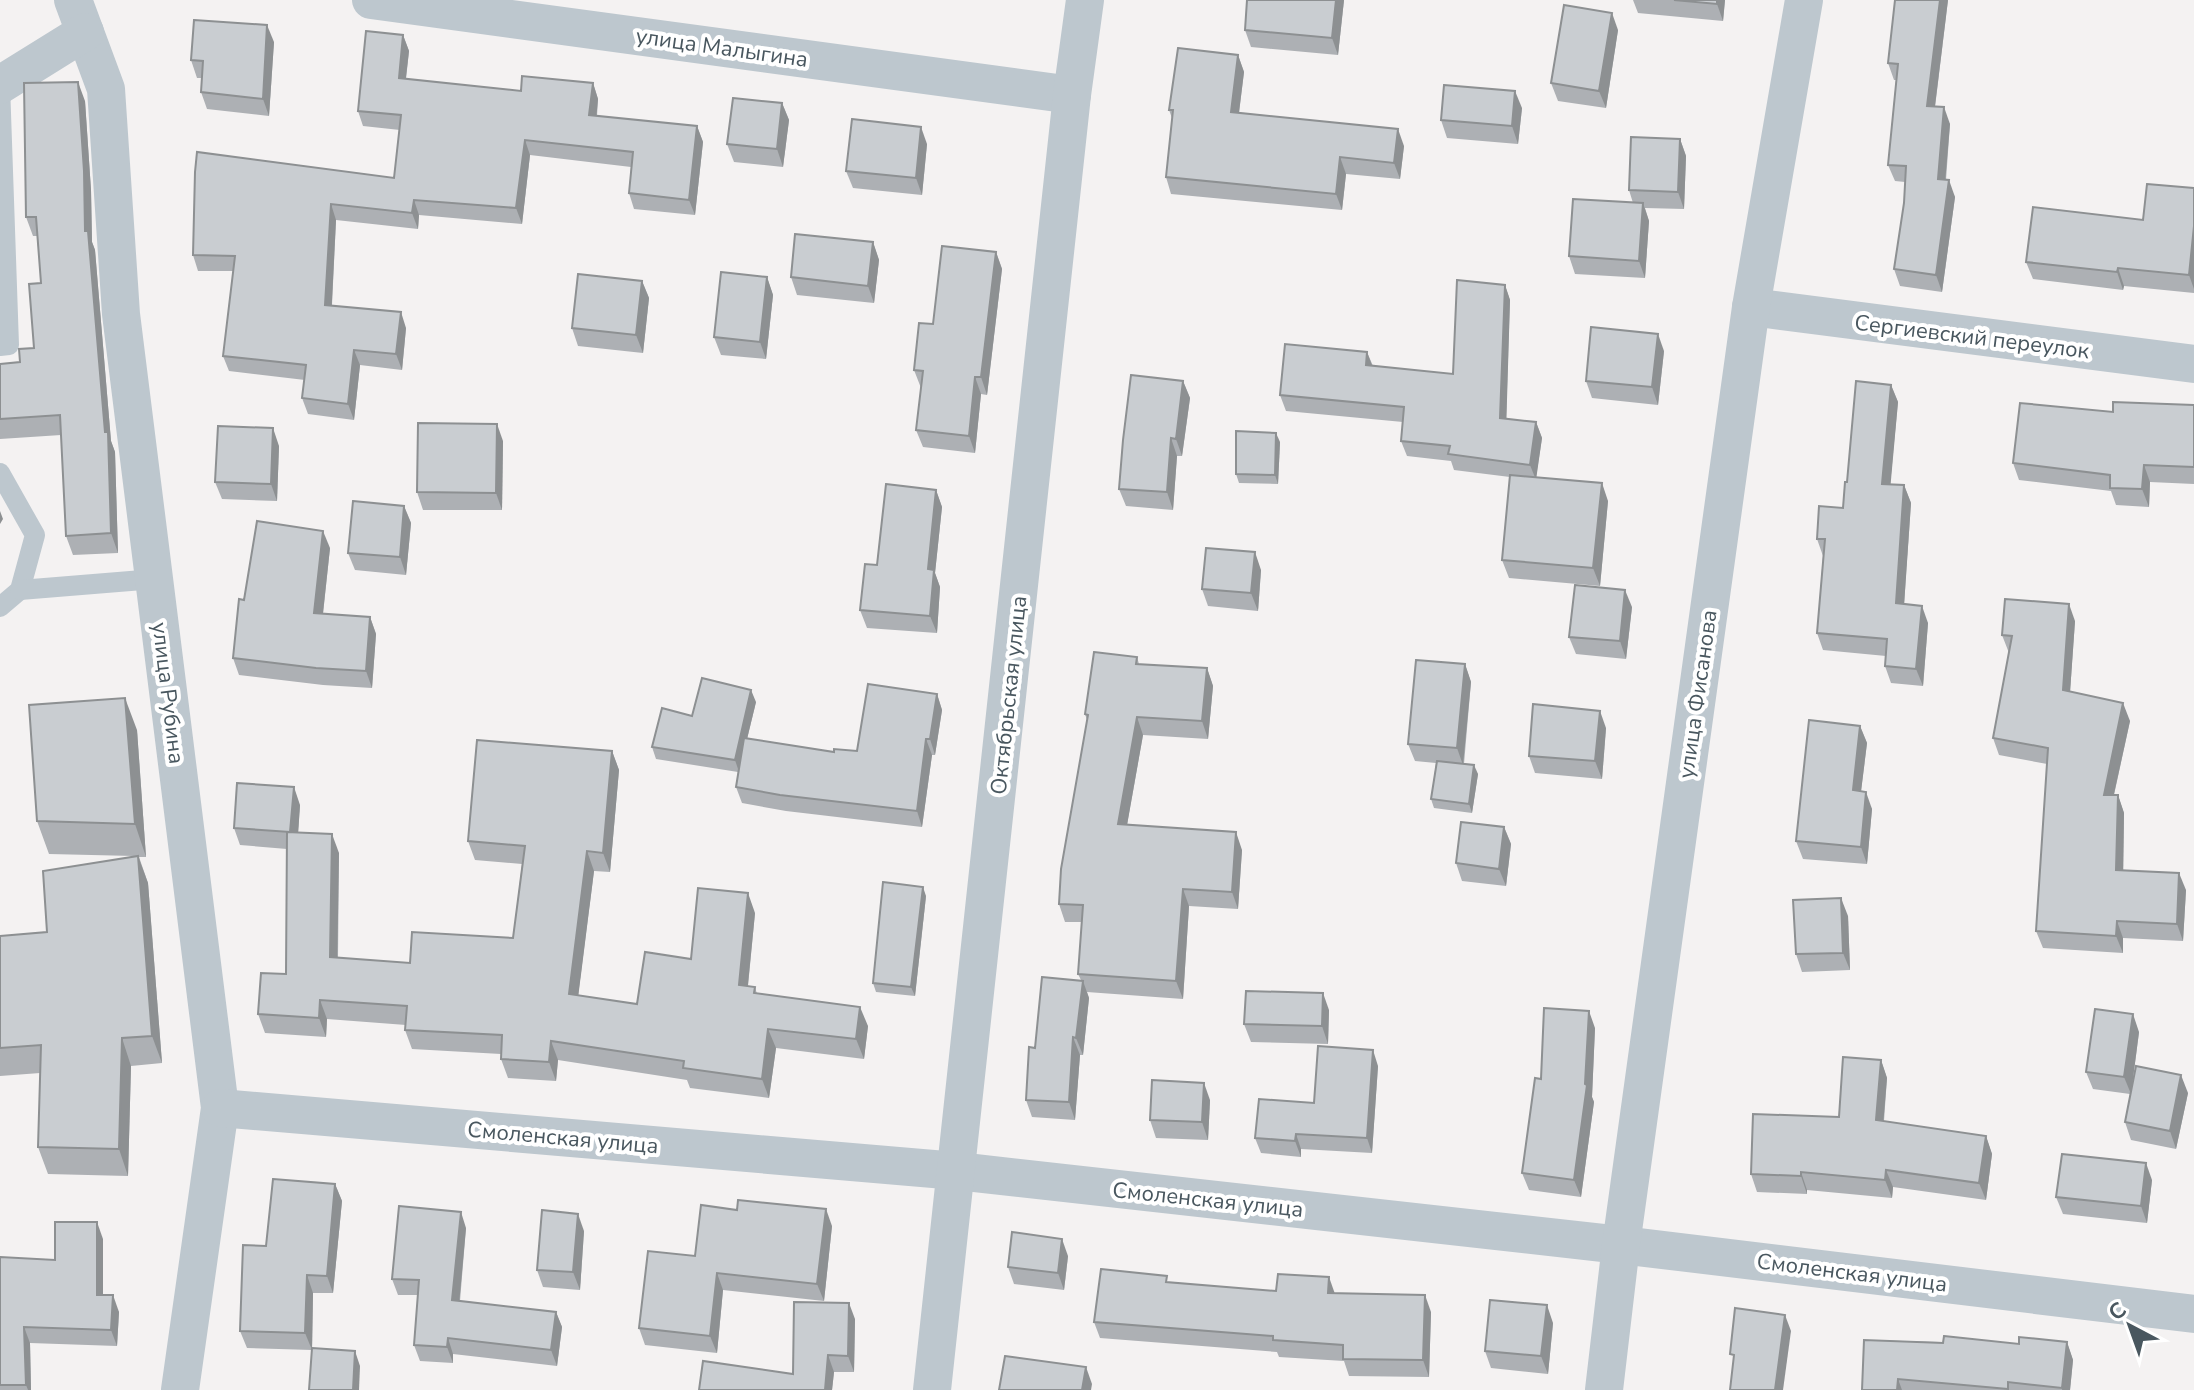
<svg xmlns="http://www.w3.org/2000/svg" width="2194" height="1390" viewBox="0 0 2194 1390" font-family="'Nunito Sans',sans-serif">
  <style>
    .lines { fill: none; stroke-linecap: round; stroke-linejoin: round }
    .lane { stroke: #bdc7ce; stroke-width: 20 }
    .street { stroke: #bdc7ce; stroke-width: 38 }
    .wall { fill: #adb0b4 }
    .shaded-wall { fill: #8d9092 }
    .building { fill: #c9cdd1; stroke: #8d9092; stroke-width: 2 }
    .labels { text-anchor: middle; stroke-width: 8; stroke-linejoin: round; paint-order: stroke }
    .street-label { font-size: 22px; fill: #49575f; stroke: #fff }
  </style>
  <rect width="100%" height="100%" fill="#f4f2f2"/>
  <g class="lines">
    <g class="lane">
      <path d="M0 346 9 345 0 84"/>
      <path d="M0 473 35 535 20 590 0 607"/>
      <path d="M20 590 155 579"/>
    </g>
    <g class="street">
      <path d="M73 0 106 89 121 314 220 1108 180 1390"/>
      <path d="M371 0 1072 95"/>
      <path d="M0 85 85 32"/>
      <path d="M1751 307 2194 364"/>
      <path d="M220 1108 957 1171 1621 1245 2194 1314"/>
      <path d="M932 1390 1072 95 1085 0"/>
      <path d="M1604 1390 1621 1245 1751 307 1804 0"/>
    </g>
  </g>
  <g class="wall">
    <path d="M1247 0H1344L1338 55 1251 47 1245 30Z"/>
    <path d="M1633 0H1725L1723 21 1638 13Z"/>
    <path d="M1948 0 1935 107 1950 124 1946 180 1955 197 1942 292 1900 286 1894 269 1904 203 1905 182 1895 181 1888 165 1896 80H1894L1888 63Z"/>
    <path d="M1618 30 1606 108 1558 101 1551 83Z"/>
    <path d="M403 35 409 51 406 79 521 91 593 83 598 99 597 116 697 126 703 142 695 215 634 209 629 193 631 167 530 155 522 224 419 215 418 229 336 220 332 305 406 328 402 370 360 365 354 420 308 414 302 398 305 380 229 371 223 356 233 271H198L193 255 394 178 400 130 363 126 358 111Z"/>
    <path d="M274 42 269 116 207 109 201 92 202 78H197L191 60Z"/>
    <path d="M1238 55 1244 72 1239 113 1404 146 1400 179 1346 174 1342 210 1171 194 1166 177 1172 118 1169 110Z"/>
    <path d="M85 101 91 190 92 242 95 250 111 441 115 452 118 553 73 555 66 536 61 435 0 439V364L20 362 34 348 41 283 37 236H33L26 217Z"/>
    <path d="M782 103 789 120 783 167 734 162 727 144Z"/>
    <path d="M1522 108 1518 144 1447 138 1441 120Z"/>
    <path d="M1680 139 1686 156 1684 209 1645 208 1649 221 1645 278 1575 274 1569 256 1633 203 1629 190Z"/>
    <path d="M927 144 922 195 853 188 846 171Z"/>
    <path d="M2194 188V293L2124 286 2123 290 2033 279 2026 262 2143 220Z"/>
    <path d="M873 242 879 260 874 303 797 295 791 277Z"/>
    <path d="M996 252 1002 269 987 395 981 394 975 453 923 447 916 430 921 388 914 370 933 324Z"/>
    <path d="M767 277 773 295 766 359 721 355 714 337Z"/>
    <path d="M642 281 649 298 643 353 578 346 572 328Z"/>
    <path d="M1505 285 1510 300 1506 419 1536 422 1542 438 1536 477 1608 501 1600 586 1509 578 1502 560 1510 477 1454 470 1451 461 1407 456 1401 441 1403 422 1286 411 1280 395 1367 352 1373 366 1453 374Z"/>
    <path d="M1664 351 1658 405 1592 398 1586 381Z"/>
    <path d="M1183 381 1190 398 1182 456H1177L1173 510 1126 506 1119 489Z"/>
    <path d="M1891 385 1898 402 1890 485H1904L1911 503 1904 604 1928 623 1923 686 1891 683 1885 666 1886 656 1823 650 1817 633 1823 556 1817 539 1843 508 1847 482Z"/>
    <path d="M2194 405V484L2150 482 2149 507 2116 505 2111 491 2019 480 2013 463 2113 412Z"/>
    <path d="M503 441 502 510H423L417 492Z"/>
    <path d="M1280 442 1278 484 1239 483 1236 474Z"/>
    <path d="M279 446 277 501 222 499 215 482Z"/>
    <path d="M936 490 942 507 935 573 940 587 937 633 867 628 860 610 877 565Z"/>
    <path d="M404 506 411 523 406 575 355 570 348 553Z"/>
    <path d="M330 548 323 614 370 617 376 634 372 688 323 685 239 675 233 658 244 600Z"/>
    <path d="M1261 570 1258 611 1208 606 1202 589Z"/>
    <path d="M1632 607 1626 659 1576 654 1569 637Z"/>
    <path d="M2075 621 2070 692 2130 721 2114 795H2118L2124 813 2123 870 2186 890 2183 941 2123 938V953L2043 948 2036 931 2047 764 1999 755 1993 738 2009 653 2002 635Z"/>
    <path d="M1137 657 1139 664 1207 668 1213 686 1208 739 1143 735 1127 825 1242 850 1238 909 1189 906 1183 999 1087 992 1089 998 1083 1055H1080L1075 1120 1032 1117 1026 1100 1035 1048 1081 980 1078 974 1082 922H1065L1059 904 1087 720 1085 714Z"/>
    <path d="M1465 664 1471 682 1464 764 1478 774 1472 813 1434 808 1431 799 1436 763 1415 761 1408 744Z"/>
    <path d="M937 694 942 710 935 755H932L922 827 786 811 742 803 736 787 738 772 656 759 652 747 692 716 756 702 747 739 834 752 857 751Z"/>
    <path d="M1860 726 1867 743 1861 791 1872 809 1867 864 1803 859 1796 841Z"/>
    <path d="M1606 728 1602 779 1535 773 1529 756Z"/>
    <path d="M137 730 146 857H139L148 883 162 1063 131 1066 128 1176 48 1174 38 1147 40 1073 0 1076V936L47 932 134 856 49 854 37 821Z"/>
    <path d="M612 751 619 770 610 872 594 871 578 996 637 1004 691 959 755 913 748 986 755 987 757 994 868 1026 864 1059 776 1048 769 1098 690 1088 687 1080 558 1060 556 1081 508 1078 501 1059V1054L412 1049 405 1030 406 1025 327 1019 326 1037 265 1033 258 1014 286 974 287 849 240 845 234 828 300 805 298 833 339 853 338 958 410 963 513 938 522 864 475 860 468 841Z"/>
    <path d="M1504 827 1511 844 1506 886 1462 881 1456 863Z"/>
    <path d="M926 896 915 996 876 992 873 983Z"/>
    <path d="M1848 916 1850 970 1802 972 1796 954Z"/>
    <path d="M1329 1010 1328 1044 1251 1042 1244 1024Z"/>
    <path d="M1595 1028 1592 1097 1594 1102 1581 1197 1529 1190 1522 1173 1541 1079Z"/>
    <path d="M2139 1032 2132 1086 2188 1093 2176 1149 2131 1140 2125 1122 2130 1094 2093 1089 2086 1072Z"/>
    <path d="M1881 1060 1887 1078 1884 1121 1986 1136 1992 1154 1986 1200 1893 1187 1892 1198 1807 1190V1194L1757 1192 1751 1174 1839 1117Z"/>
    <path d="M1378 1066 1372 1153 1301 1149V1157L1261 1153 1255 1138Z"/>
    <path d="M1210 1100 1208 1140 1156 1138 1150 1120Z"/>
    <path d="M2152 1180 2147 1223 2063 1214 2056 1197Z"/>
    <path d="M335 1184 342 1201 333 1293H313L312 1350 247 1348 240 1331 266 1246Z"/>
    <path d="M737 1210 832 1226 824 1301 723 1290 717 1353 645 1345 639 1328 695 1256Z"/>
    <path d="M466 1228 460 1301 556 1312 562 1327 557 1366 453 1354V1363L420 1361 414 1345 418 1295H398L392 1279Z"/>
    <path d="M584 1231 580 1290 543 1287 537 1270Z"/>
    <path d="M103 1239V1295L119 1312 117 1346 30 1343 31 1390H0V1257L55 1260Z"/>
    <path d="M1068 1256 1064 1290 1014 1284 1008 1267Z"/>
    <path d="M1169 1283 1276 1291 1335 1293 1431 1312 1429 1377 1349 1376 1344 1361 1279 1357 1277 1352 1100 1338 1094 1322Z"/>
    <path d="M855 1319 854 1372H834L832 1390H699L793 1374Z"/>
    <path d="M1553 1323 1548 1374 1491 1368 1485 1351Z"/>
    <path d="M1864 1340 2019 1344 2067 1342 2073 1360 2070 1390H1862Z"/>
  </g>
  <g class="shaded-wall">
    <path d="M1336 0H1344L1338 55 1332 38Z"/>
    <path d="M1717 0H1725L1723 21 1717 4Z"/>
    <path d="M1940 0H1948L1933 122 1927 106Z"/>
    <path d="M1612 13 1618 30 1606 108 1599 91Z"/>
    <path d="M267 25 274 42 269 116 263 99Z"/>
    <path d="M403 35 409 51 404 94 399 78Z"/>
    <path d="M1238 55 1244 72 1237 128 1231 112Z"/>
    <path d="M78 82 85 101 91 190 92 242 95 250 111 441 115 452 118 553 111 533 105 432 85 231Z"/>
    <path d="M593 83 598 99 595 131 589 115Z"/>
    <path d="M1515 91 1522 108 1518 144 1512 126Z"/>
    <path d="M782 103 789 120 783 167 777 149Z"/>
    <path d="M1944 107 1950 124 1944 195 1938 179Z"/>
    <path d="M697 126 703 142 695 215 689 200Z"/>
    <path d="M921 127 927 144 922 195 916 178Z"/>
    <path d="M1398 129 1404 146 1400 179 1394 163Z"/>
    <path d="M1680 139 1686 156 1684 209 1678 192Z"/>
    <path d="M525 140 530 155 522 224 516 208Z"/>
    <path d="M1340 157 1346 174 1342 210 1336 194Z"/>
    <path d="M1949 180 1955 197 1942 292 1936 275Z"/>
    <path d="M414 200 419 215 418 229 412 213Z"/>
    <path d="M1643 203 1649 221 1645 278 1639 261Z"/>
    <path d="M331 204 336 220 331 320 325 305Z"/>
    <path d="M2194 226V289L2189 275Z"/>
    <path d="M873 242 879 260 874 303 868 286Z"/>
    <path d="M996 252 1002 269 987 395 981 377Z"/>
    <path d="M2118 268 2124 286 2123 290 2117 272Z"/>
    <path d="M767 277 773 295 766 359 760 342Z"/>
    <path d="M642 281 649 298 643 353 636 335Z"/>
    <path d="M1505 285 1510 300 1506 433 1500 418Z"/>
    <path d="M401 312 406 328 402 370 396 354Z"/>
    <path d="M1658 334 1664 351 1658 405 1652 387Z"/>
    <path d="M354 350 360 365 354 420 348 404Z"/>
    <path d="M1367 352 1373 368 1366 365Z"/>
    <path d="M975 377 981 394 975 453 969 436Z"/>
    <path d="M1183 381 1190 398 1182 456 1176 439Z"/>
    <path d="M1891 385 1898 402 1889 502 1882 484Z"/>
    <path d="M1536 422 1542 438 1536 480 1530 465Z"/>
    <path d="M497 424 503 441 502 510 496 493Z"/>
    <path d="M273 428 279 446 277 501 271 484Z"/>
    <path d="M1276 433 1280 442 1278 484 1275 475Z"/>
    <path d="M1171 438 1177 456 1173 510 1167 492Z"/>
    <path d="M2144 465 2150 482 2149 507 2142 489Z"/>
    <path d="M1602 483 1608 501 1600 586 1593 568Z"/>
    <path d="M1904 485 1911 503 1903 621 1896 603Z"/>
    <path d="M936 490 942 507 935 573 940 587 937 633 930 616 928 569Z"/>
    <path d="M404 506 411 523 406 575 400 557Z"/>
    <path d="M0 511 3 519 0 524Z"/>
    <path d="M323 531 330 548 321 631 314 613Z"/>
    <path d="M1255 552 1261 570 1258 611 1251 593Z"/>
    <path d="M1625 590 1632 607 1626 659 1620 641Z"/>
    <path d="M2069 604 2075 621 2069 707 2063 690Z"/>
    <path d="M1922 606 1928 623 1923 686 1916 669Z"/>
    <path d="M370 617 376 634 372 688 366 671Z"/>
    <path d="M1465 664 1471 682 1463 765 1457 748Z"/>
    <path d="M1207 668 1213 686 1208 739 1202 721Z"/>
    <path d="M751 690 756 702 739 772 735 760Z"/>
    <path d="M937 694 942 710 935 755 930 739Z"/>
    <path d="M125 698 137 730 146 857 135 824Z"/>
    <path d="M2123 703 2130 721 2110 812 2104 795Z"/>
    <path d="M1600 711 1606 728 1602 779 1595 761Z"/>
    <path d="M1137 717 1143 735 1124 842 1118 824Z"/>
    <path d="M1860 726 1867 743 1859 808 1853 790Z"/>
    <path d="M926 739 932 755 922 827 917 811Z"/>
    <path d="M612 751 619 770 610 872 603 853Z"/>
    <path d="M1474 765 1478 774 1472 813 1469 804Z"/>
    <path d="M294 787 300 805 297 850 290 832Z"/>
    <path d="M1866 792 1872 809 1867 864 1861 847Z"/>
    <path d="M2118 795 2124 813 2123 887 2116 870Z"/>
    <path d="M1504 827 1511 844 1506 886 1499 869Z"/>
    <path d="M1236 832 1242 850 1238 909 1232 892Z"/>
    <path d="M332 834 339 853 337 977 330 957Z"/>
    <path d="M587 851 594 871 576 1014 569 994Z"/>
    <path d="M138 856 148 883 162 1063 152 1036Z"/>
    <path d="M2179 873 2186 890 2183 941 2177 924Z"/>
    <path d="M923 887 926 896 915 996 911 987Z"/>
    <path d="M1183 889 1189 906 1183 999 1176 981Z"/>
    <path d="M748 893 755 913 746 1004 739 985Z"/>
    <path d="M1841 898 1848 916 1850 970 1843 953Z"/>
    <path d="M2117 921 2123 938V953L2116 936Z"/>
    <path d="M1083 981 1089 998 1083 1055 1076 1038Z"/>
    <path d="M1323 993 1329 1010 1328 1044 1322 1026Z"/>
    <path d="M320 1000 327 1019 326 1037 319 1018Z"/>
    <path d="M860 1007 868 1026 864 1059 856 1039Z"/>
    <path d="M1589 1011 1595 1028 1592 1097 1594 1102 1581 1197 1574 1180 1585 1084Z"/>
    <path d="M2133 1014 2139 1032 2131 1094 2124 1077Z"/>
    <path d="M768 1029 776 1048 769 1098 762 1079Z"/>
    <path d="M1073 1037 1080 1055 1075 1120 1069 1102Z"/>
    <path d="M122 1038 131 1066 128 1176 119 1149Z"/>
    <path d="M551 1041 558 1060 556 1081 549 1062Z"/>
    <path d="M1373 1050 1378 1066 1372 1153 1367 1138Z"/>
    <path d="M1881 1060 1887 1078 1882 1138 1876 1120Z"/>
    <path d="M2181 1075 2188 1093 2176 1149 2170 1131Z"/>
    <path d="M1204 1083 1210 1100 1208 1140 1202 1122Z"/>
    <path d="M1296 1134 1301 1149V1157L1295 1141Z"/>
    <path d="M1986 1136 1992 1154 1986 1200 1979 1183Z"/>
    <path d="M2146 1163 2152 1180 2147 1223 2141 1206Z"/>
    <path d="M1886 1170 1893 1187 1892 1198 1885 1180Z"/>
    <path d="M1801 1172 1807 1190V1194L1801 1176Z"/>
    <path d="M335 1184 342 1201 333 1293 327 1276Z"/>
    <path d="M826 1209 832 1226 824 1301 817 1284Z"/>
    <path d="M461 1212 466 1228 458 1316 452 1300Z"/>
    <path d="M578 1214 584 1231 580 1290 573 1272Z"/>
    <path d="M97 1222 103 1239V1311L97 1295Z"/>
    <path d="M1062 1239 1068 1256 1064 1290 1058 1273Z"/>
    <path d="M717 1273 723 1290 717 1353 710 1336Z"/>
    <path d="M307 1275 313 1293 312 1350 305 1333Z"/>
    <path d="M1329 1277 1335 1294 1328 1293Z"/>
    <path d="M113 1295 119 1312 117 1346 111 1330Z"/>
    <path d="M1425 1295 1431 1312 1429 1377 1423 1360Z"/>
    <path d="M849 1303 855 1319 854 1372 848 1356Z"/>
    <path d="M1547 1305 1553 1323 1548 1374 1541 1356Z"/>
    <path d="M556 1312 562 1327 557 1366 551 1350Z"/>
    <path d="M1785 1315 1791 1331 1783 1390H1775Z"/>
    <path d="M24 1327 30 1343 31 1390H28L26 1385Z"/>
    <path d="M448 1338 453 1354V1363L447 1347Z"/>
    <path d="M2067 1342 2073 1360 2070 1390H2062Z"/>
    <path d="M355 1351 360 1366 359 1390H353Z"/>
    <path d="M828 1355 834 1372 832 1390H825Z"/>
    <path d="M1086 1367 1092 1384 1091 1390H1082Z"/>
    <path d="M1898 1379 1902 1390H1897Z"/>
  </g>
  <g class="building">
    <path d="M1247 0H1336L1332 38 1245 30Z"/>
    <path d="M1674 0H1717V4Z"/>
    <path d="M1895 0H1940L1927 106 1944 107 1938 179 1949 180 1936 275 1894 269 1904 203 1906 166 1888 165 1898 64 1888 63Z"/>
    <path d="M1564 5 1612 13 1599 91 1551 83Z"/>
    <path d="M194 20 267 25 263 99 201 92 203 61 191 60Z"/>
    <path d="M366 31 403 35 399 78 521 91 522 76 593 83 589 115 697 126 689 200 629 193 633 152 525 140 516 208 414 200 412 213 331 204 325 305 401 312 396 354 354 350 348 404 302 398 306 365 223 356 235 256 193 255 195 172 197 152 394 178 401 115 358 111Z"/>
    <path d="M1178 48 1238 55 1231 112 1398 129 1394 163 1340 157 1336 194 1166 177 1173 110H1169Z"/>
    <path d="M78 82 84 171 85 231H88L105 432H108L111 533 66 536 60 415 0 419V364L20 362 19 349 34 348 29 284 41 283 36 217H26L24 83Z"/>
    <path d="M1444 85 1515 91 1512 126 1441 120Z"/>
    <path d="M733 98 782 103 777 149 727 144Z"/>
    <path d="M852 119 921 127 916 178 846 171Z"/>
    <path d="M1631 137 1680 139 1678 192 1629 190Z"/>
    <path d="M2147 184 2194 188V226L2189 275 2118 268 2117 272 2026 262 2033 207 2143 220Z"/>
    <path d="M1573 199 1643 203 1639 261 1569 256Z"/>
    <path d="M795 234 873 242 868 286 791 277Z"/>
    <path d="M942 246 996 252 981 377H975L969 436 916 430 923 371 914 370 919 323 933 324Z"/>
    <path d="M721 272 767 277 760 342 714 337Z"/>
    <path d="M578 274 642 281 636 335 572 328Z"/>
    <path d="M1457 280 1505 285 1500 418 1536 422 1530 465 1448 454 1450 446 1401 441 1404 407 1280 395 1285 344 1367 352 1366 365 1453 374Z"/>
    <path d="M1591 327 1658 334 1652 387 1586 381Z"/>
    <path d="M1131 375 1183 381 1176 439 1171 438 1167 492 1119 489 1123 440Z"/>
    <path d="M1856 381 1891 385 1882 484 1904 485 1896 603 1922 606 1916 669 1885 666 1887 639 1817 633 1825 539H1817L1819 506 1843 508 1845 482H1847Z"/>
    <path d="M2113 402 2194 405V467L2144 465 2142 489 2110 488V475L2013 463 2020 403 2113 412Z"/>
    <path d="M418 423 497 424 496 493 417 492Z"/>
    <path d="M218 426 273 428 271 484 215 482Z"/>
    <path d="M1236 431 1276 433 1275 475 1236 474Z"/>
    <path d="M1510 475 1602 483 1593 568 1502 560Z"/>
    <path d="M886 484 936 490 928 569 934 570 930 616 860 610 865 564 877 565Z"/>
    <path d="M353 501 404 506 400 557 348 553Z"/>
    <path d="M257 521 323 531 314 613 370 617 366 671 316 668 233 658 239 599 244 600Z"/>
    <path d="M1206 548 1255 552 1251 593 1202 589Z"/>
    <path d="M1575 585 1625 590 1620 641 1569 637Z"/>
    <path d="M2005 599 2069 604 2063 690 2123 703 2104 795H2118L2116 870 2179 873 2177 924 2117 921 2116 936 2036 931 2048 748 1993 738 2012 636 2002 635Z"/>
    <path d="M1094 652 1137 657 1136 664 1207 668 1202 721 1137 717 1118 824 1236 832 1232 892 1183 889 1176 981 1078 974 1083 905 1059 904 1061 869 1088 715 1085 714Z"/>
    <path d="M1416 660 1465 664 1457 748 1408 744Z"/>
    <path d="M702 678 751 690 735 760 652 747 662 708 692 716Z"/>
    <path d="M868 684 937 694 930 739H926L917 811 780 795 736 787 744 738 834 752V749L857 751Z"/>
    <path d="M125 698 135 824 37 821 29 705Z"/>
    <path d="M1533 704 1600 711 1595 761 1529 756Z"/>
    <path d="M1809 720 1860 726 1853 790 1866 792 1861 847 1796 841Z"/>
    <path d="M477 740 612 751 603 853 587 851 569 994 637 1004 645 952 691 959 698 888 748 893 739 985 755 987 754 993 860 1007 856 1039 768 1029 762 1079 683 1068 684 1061 551 1041 549 1062 501 1059 502 1035 405 1030 407 1006 320 1000 319 1018 258 1014 261 973 286 974 287 832 332 834 330 957 410 963 412 932 513 938 525 846 468 841Z"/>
    <path d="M1437 761 1474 765 1469 804 1431 799Z"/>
    <path d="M237 783 294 787 290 832 234 828Z"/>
    <path d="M1461 822 1504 827 1499 869 1456 863Z"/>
    <path d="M138 856 152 1036 122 1038 119 1149 38 1147 41 1045 0 1048V936L47 932 43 871Z"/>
    <path d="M883 882 923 887 911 987 873 983Z"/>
    <path d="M1841 898 1843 953 1796 954 1793 900Z"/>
    <path d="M1042 977 1083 981 1076 1038 1073 1037 1069 1102 1026 1100 1029 1047 1035 1048Z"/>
    <path d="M1246 991 1323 993 1322 1026 1244 1024Z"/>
    <path d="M1544 1008 1589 1011 1585 1084 1587 1085 1574 1180 1522 1173 1535 1078 1541 1079Z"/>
    <path d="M2095 1009 2133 1014 2124 1077 2086 1072Z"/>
    <path d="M1318 1046 1373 1050 1367 1138 1296 1134 1295 1141 1255 1138 1259 1099 1314 1103Z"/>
    <path d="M1843 1057 1881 1060 1876 1120 1986 1136 1979 1183 1886 1170 1885 1180 1801 1172V1176L1751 1174 1753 1114 1839 1117Z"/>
    <path d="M2136 1066 2181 1075 2170 1131 2125 1122Z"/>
    <path d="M1152 1080 1204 1083 1202 1122 1150 1120Z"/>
    <path d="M2062 1154 2146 1163 2141 1206 2056 1197Z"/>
    <path d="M273 1179 335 1184 327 1276 307 1275 305 1333 240 1331 243 1245 266 1246Z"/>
    <path d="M738 1200 826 1209 817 1284 717 1273 710 1336 639 1328 648 1251 695 1256 701 1205 737 1210Z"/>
    <path d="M399 1206 461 1212 452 1300 556 1312 551 1350 448 1338 447 1347 414 1345 419 1280 392 1279Z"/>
    <path d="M542 1210 578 1214 573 1272 537 1270Z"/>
    <path d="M55 1222H97V1295H113L111 1330 24 1327 26 1385H0V1257L55 1260Z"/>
    <path d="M1012 1232 1062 1239 1058 1273 1008 1267Z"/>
    <path d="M1101 1269 1167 1276 1166 1282 1276 1291 1278 1274 1329 1277 1328 1293 1425 1295 1423 1360 1343 1359V1345L1273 1340V1336L1094 1322Z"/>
    <path d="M1490 1300 1547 1305 1541 1356 1485 1351Z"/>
    <path d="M794 1302 849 1303 848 1356 828 1355 825 1390H699L703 1361 793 1374Z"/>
    <path d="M1735 1308 1785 1315 1775 1390H1730L1734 1355 1730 1354Z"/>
    <path d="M1944 1336 2019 1344V1337L2067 1342 2062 1388 2008 1382V1389L1898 1379 1897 1390H1862L1864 1340 1943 1343Z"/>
    <path d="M312 1348 355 1351 353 1390H309Z"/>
    <path d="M1005 1356 1086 1367 1082 1390H999Z"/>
  </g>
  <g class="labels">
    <g class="street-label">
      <text transform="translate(722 47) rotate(8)" y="8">улица Малыгина</text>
      <text transform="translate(1972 336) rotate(7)" y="8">Сергиевский переулок</text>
      <text transform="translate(169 693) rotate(83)" y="8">улица Рубина</text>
      <text transform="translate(1697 694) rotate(-82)" y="8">улица Фисанова</text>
      <text transform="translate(1008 695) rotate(-84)" y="8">Октябрьская улица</text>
      <text transform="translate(563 1137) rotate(5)" y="8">Смоленская улица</text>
      <text transform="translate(1208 1199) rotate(6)" y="8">Смоленская улица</text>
      <text transform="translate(1852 1272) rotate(7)" y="8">Смоленская улица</text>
    </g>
  </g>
  <g transform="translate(2130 1326) rotate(319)" stroke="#ffffff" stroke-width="6" paint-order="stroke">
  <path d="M0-6L14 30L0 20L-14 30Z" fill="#49575f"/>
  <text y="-12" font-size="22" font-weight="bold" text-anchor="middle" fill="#49575f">С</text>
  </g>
</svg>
